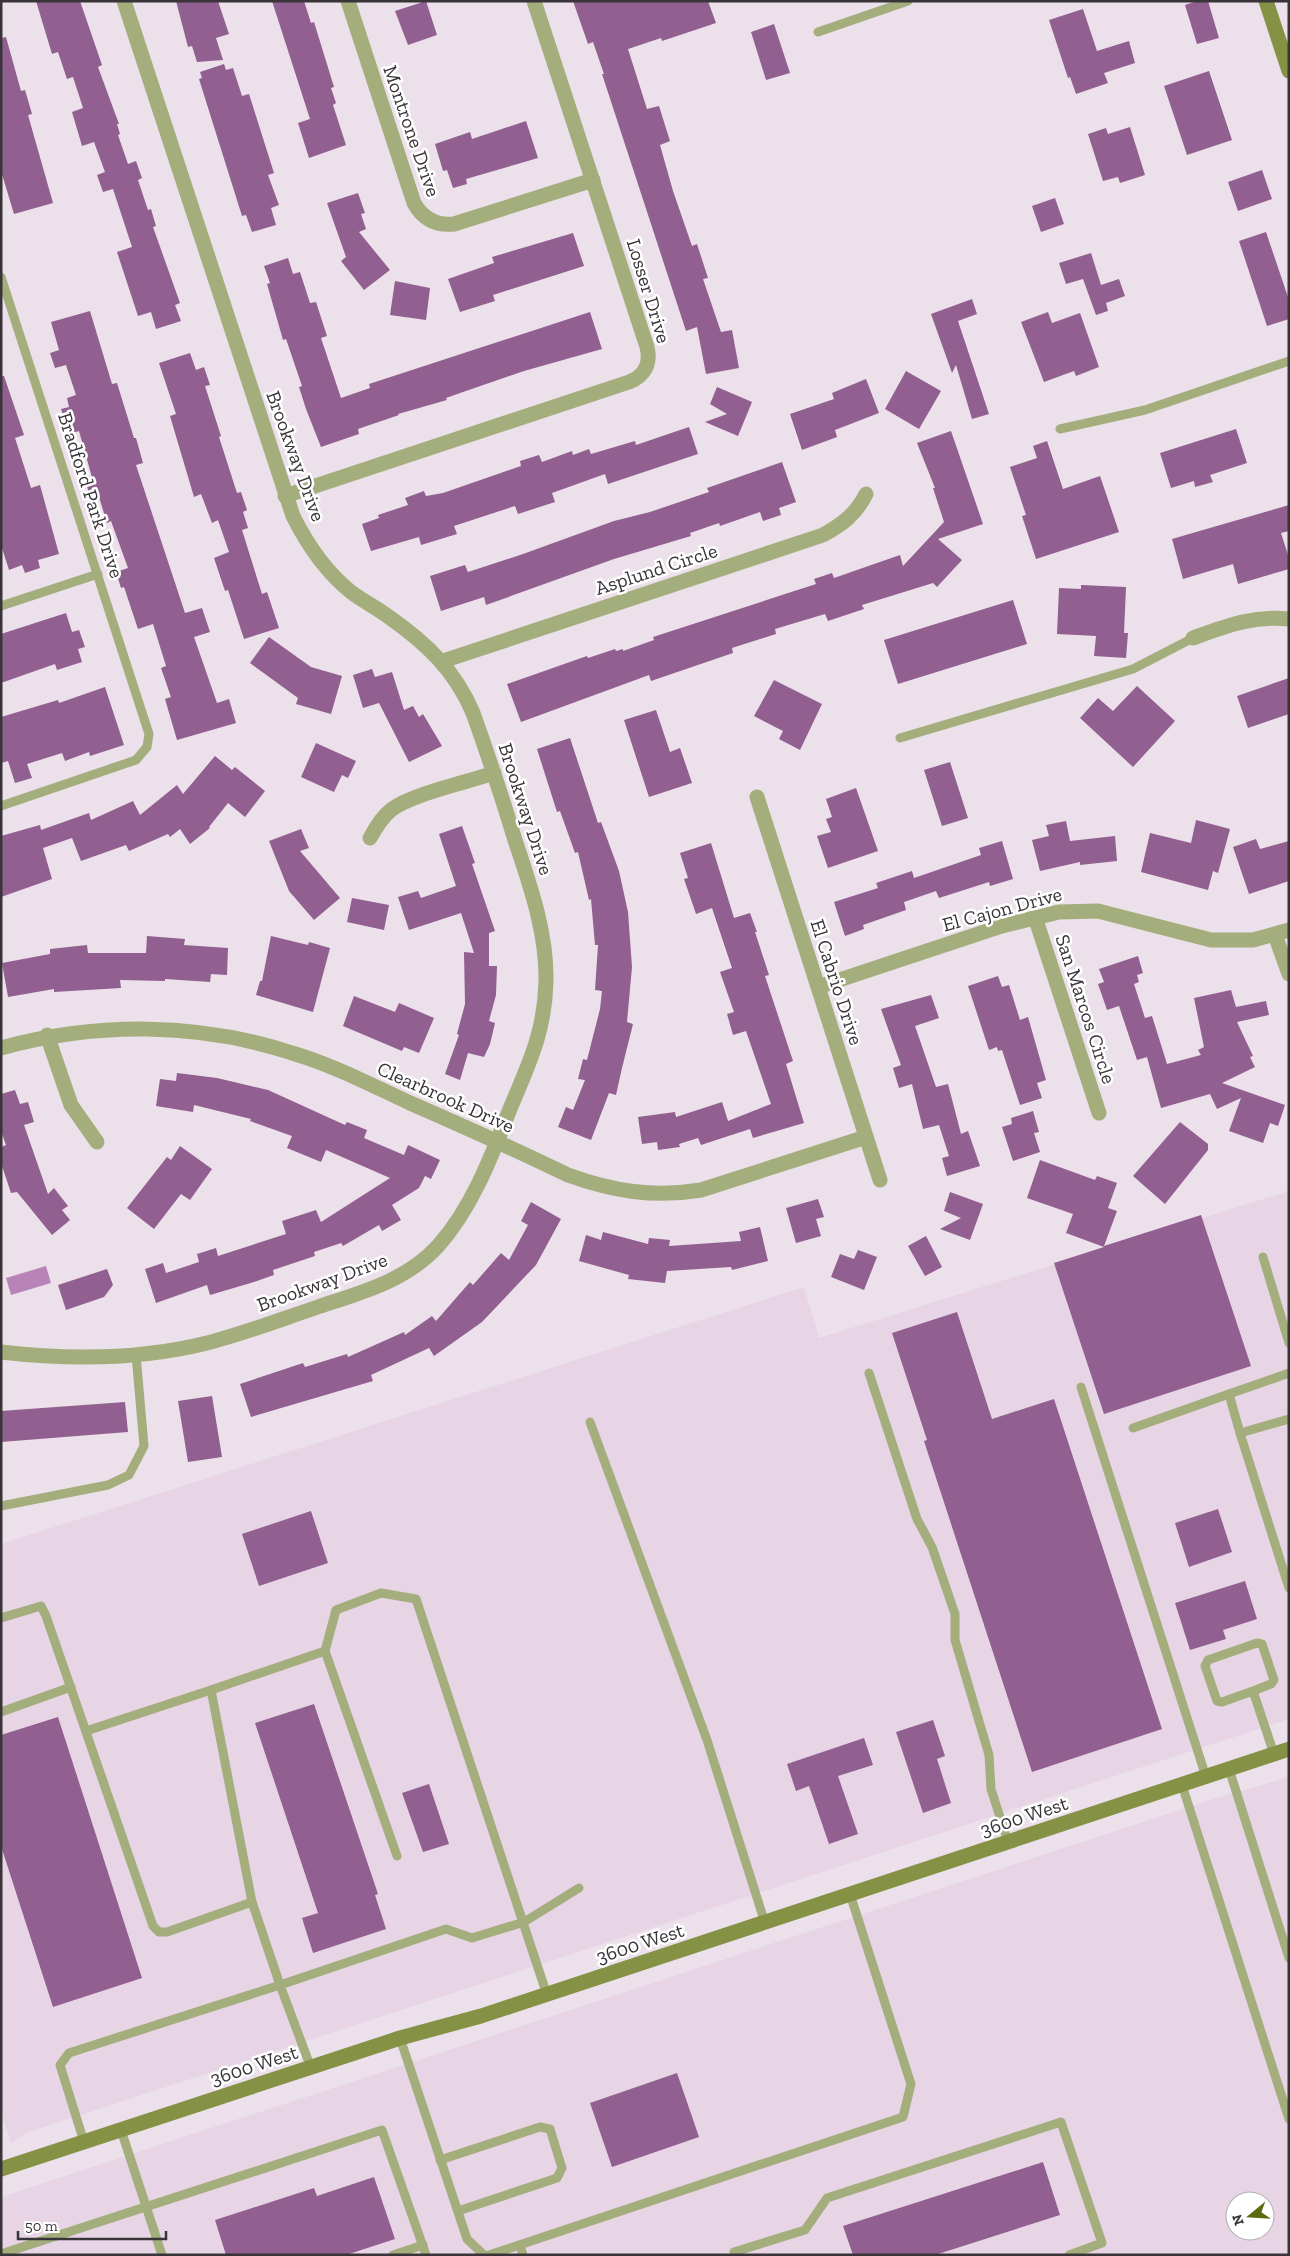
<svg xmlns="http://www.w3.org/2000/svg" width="1290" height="2256" viewBox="0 0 1290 2256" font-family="'Zilla Slab',serif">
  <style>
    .built { fill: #e7d5e6; fill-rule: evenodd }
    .water { fill: #b884b7 }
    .building { fill: #915f90 }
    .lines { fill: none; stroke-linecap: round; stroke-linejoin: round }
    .lane { stroke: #a3ae7c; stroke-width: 9 }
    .street { stroke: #a3ae7c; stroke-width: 15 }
    .secondary { stroke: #859245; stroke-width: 15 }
    .labels { text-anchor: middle; stroke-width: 5; stroke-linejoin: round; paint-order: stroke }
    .street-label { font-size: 20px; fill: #383438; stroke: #fff }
  </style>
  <rect width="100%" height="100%" fill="#ece0eb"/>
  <g class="built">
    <path d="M1289 1191V1719L26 2133 11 2143 1 2112V1544L804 1287 819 1338Z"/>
    <path d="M1289 1777V2255H1V2197L1210 1800ZM1235 2201H1265V2231H1235Z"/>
  </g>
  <path class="water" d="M46 1266 51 1283 11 1295 6 1278Z"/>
  <g class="building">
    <path d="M36 1H80L102 65 98 67 119 124H117L120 134 118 135 128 164 136 161 142 178 138 180 148 210 151 209 156 226 153 227 180 303 175 305 181 321 156 329 151 312 138 316 117 252 132 247 113 189 103 192 97 175 105 172 94 142 82 146 72 112 83 108 73 77 67 79 58 52 52 54Z"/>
    <path d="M176 1H218L229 34 216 38 223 60 197 62 192 46 188 47Z"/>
    <path d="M272 1H304L311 23 314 22 334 87 331 88 336 103 333 105 346 145 309 158 298 123 310 119Z"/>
    <path d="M426 1 437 35 408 45 395 11Z"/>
    <path d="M573 1H708L716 23 662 41 661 38 628 49 647 109 659 106 670 141 660 145 673 191 692 246 697 244 708 278 703 279 721 332 732 330 739 368 706 374 697 327 686 331 602 74H604L593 42 588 44Z"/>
    <path d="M1197 1H1208L1219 38 1197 44 1185 5Z"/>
    <path d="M1083 9 1097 51 1129 41 1135 63 1104 73 1108 83 1076 94 1070 77 1068 78 1049 20Z"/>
    <path d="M774 24 790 73 766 80 751 32Z"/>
    <path d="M6 37 21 91 25 90 32 114 28 115 53 203 14 214 1 171V38Z"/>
    <path d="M224 64 226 70 233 68 242 96 249 94 274 173 268 175 279 205 271 208 276 225 252 232 246 215 242 216 199 79 202 78 200 72Z"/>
    <path d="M1209 71 1232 140 1187 155 1164 86Z"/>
    <path d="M526 121 538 158 466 179 467 184 453 188 447 170 443 171 435 144 470 132 472 139Z"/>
    <path d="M1130 127 1145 175 1120 183 1118 177 1103 181 1088 134 1106 128 1108 134Z"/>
    <path d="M1262 170 1272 199 1238 211 1228 182Z"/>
    <path d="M358 193 365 213 361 214 366 229 359 232 390 270 364 290 341 261 346 257 327 203Z"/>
    <path d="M1055 198 1064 224 1041 232 1032 206Z"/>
    <path d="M1266 232 1289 300V319L1267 326 1239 241Z"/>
    <path d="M573 233 584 266 493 295 495 301 460 312 448 279 494 263 492 257Z"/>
    <path d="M1091 253 1101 285 1119 279 1125 296 1106 303 1108 311 1096 315 1083 279 1066 284 1059 263Z"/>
    <path d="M288 258 293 274 300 272 310 303 316 302 327 336 321 338 341 398 370 388 369 384 590 312 602 349 524 371 463 392 446 398 447 400 398 414 399 415 358 429 359 434 321 447 306 409 299 387 302 386 286 339 283 340 267 284 270 283 264 266Z"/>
    <path d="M395 281 430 288 426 320 390 315Z"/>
    <path d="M972 299 977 314 958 321 989 414 972 419 956 365 952 373 931 314Z"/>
    <path d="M90 311 112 384 117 383 134 438H136L143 463 136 465 185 613 202 608 210 632 194 637 217 703 229 699 236 723 177 740 165 699 171 697 161 668 166 666 153 624 138 629 124 587 121 588 116 572 128 568 111 521 107 523 99 497 91 500 86 483 93 481 79 431 69 434 61 409 69 407 67 398 76 395 66 365 55 368 50 353 59 350 51 322Z"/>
    <path d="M1048 312 1052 323 1080 313 1099 367 1076 376 1074 371 1044 382 1021 322Z"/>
    <path d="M190 353 196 370 204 367 210 385 205 386 221 436 219 437 237 493 241 492 247 510 243 512 248 528 242 530 262 594 267 592 279 628 244 639 228 590 225 591 214 558 229 552 218 520 212 523 201 494 194 497 170 416 176 414 159 363Z"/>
    <path d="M906 371 941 391 919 429 885 409Z"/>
    <path d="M1 376H4L24 435 15 438 31 488 40 485 59 554 38 560 40 568 25 573 22 565 9 570 1 545Z"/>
    <path d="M866 379 879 413 835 430 837 437 802 450 790 414 834 399 832 393Z"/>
    <path d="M717 387 752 402 738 436 705 422 727 414 710 404Z"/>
    <path d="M689 427 698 454 608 484 605 474 552 493 555 502 518 514 515 506 454 526 457 534 421 545 419 537 371 551 362 524 379 518 378 515 408 505 405 498 424 491 426 496 443 493 521 466 520 461 539 455 542 462 572 451 573 455 589 449 591 454 635 441 636 445Z"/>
    <path d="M1236 429 1247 463 1210 475 1213 482 1195 487 1194 481 1171 488 1160 453Z"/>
    <path d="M951 431 983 524 938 539 962 560 937 587 933 583 862 605 864 609 828 621 825 614 775 629 776 634 732 648 733 653 651 681 649 675 521 722 507 684 587 656 588 658 615 649 616 651 623 649V651L654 640 653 637 816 584 814 579 832 573 834 578 900 555 903 566 944 522 933 488H935L917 443Z"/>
    <path d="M1047 441 1063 489 1100 476 1119 532 1036 559 1022 516 1026 515 1010 467 1037 458 1033 446Z"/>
    <path d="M782 462 796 502 779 508 781 515 763 521 760 512 720 526 719 523 690 533 691 536 614 559 486 605 484 597 441 611 430 576 465 565 468 572 523 554 614 521 650 512 709 492 707 488Z"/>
    <path d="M1289 505V531L1281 533 1289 558V569L1238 584 1233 564 1183 579 1172 539Z"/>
    <path d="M1081 585 1126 587 1124 633H1128L1126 658 1094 656 1096 636 1057 634 1059 588 1081 589Z"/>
    <path d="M1013 600 1027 644 898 684 884 640Z"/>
    <path d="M66 613 72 632 79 630 85 647 78 649 82 662 57 670 55 664 1 683V634Z"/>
    <path d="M269 637 311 667 342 676 331 714 296 704 298 698 250 663Z"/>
    <path d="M372 669 375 677 392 672 404 710 413 706 419 717 423 714 442 746 409 762 379 703 363 708 353 675Z"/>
    <path d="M1289 678V714L1248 728 1237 696Z"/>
    <path d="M774 680 822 704 800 750 779 739 783 731 754 716Z"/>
    <path d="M1137 686 1175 721 1133 767 1080 718 1098 698 1113 711Z"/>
    <path d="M105 687 124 745 90 756 89 752 65 761 62 753 27 764 32 778 15 783 8 761 1 763V717L58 700 59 703Z"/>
    <path d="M656 710 670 752 680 748 692 783 649 797 624 720Z"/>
    <path d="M570 738 598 823 601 822 619 871 628 912 632 967 627 1022 633 1024 622 1068 616 1095 609 1093 591 1140 558 1127 566 1107 573 1110 585 1080 578 1079 583 1059 587 1060 600 1009 602 991 595 990 598 945H595L591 899 589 900 578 852 575 853 560 811 557 812 537 749Z"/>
    <path d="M316 743 356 761 348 778 342 775 334 792 301 777Z"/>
    <path d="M215 756 232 770 235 767 265 791 245 817 228 803 209 827 210 828 190 844 180 829 170 837 168 834 129 851 126 845 81 861 72 838 43 848 52 879 1 897V836L40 825 41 830 89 813 91 820 133 801 140 815 177 785 183 794Z"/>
    <path d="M950 762 968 818 942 826 924 770Z"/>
    <path d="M856 788 878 851 828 868 817 836 831 832 826 819 832 817 826 799Z"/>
    <path d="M1196 820 1230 829 1218 873 1213 871 1208 890 1141 872 1150 833 1191 843Z"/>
    <path d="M1066 821 1070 841 1115 836 1117 861 1080 865V862L1040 871 1032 840 1049 836 1046 825Z"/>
    <path d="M462 826 475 863 472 864 495 931 489 933V966H497L496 995 489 1021 495 1023 490 1044 484 1057 468 1053 460 1080 445 1074 459 1035 457 1034 465 1004 464 952 474 953 461 913 409 930 398 897 418 891 421 898 456 886 439 834Z"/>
    <path d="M301 829 309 848 300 851 340 898 314 920 289 891 269 841Z"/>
    <path d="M1256 839 1260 849 1289 841V881L1249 894 1233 847Z"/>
    <path d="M1002 841 1013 879 990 886 989 882 939 898 936 891 904 902 906 910 863 925 864 929 845 936 834 902 878 888 876 883 912 871 914 878 981 855 979 848Z"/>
    <path d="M711 843 734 918 750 913 757 932H755L769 975 765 976 793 1061 786 1064 804 1123 753 1138 750 1129 701 1145 698 1138 679 1144 680 1147 658 1150 657 1142 642 1144 638 1117 675 1112 676 1117 722 1102 728 1121 771 1104 746 1031 733 1035 727 1014 734 1012 720 972 732 968 712 908 696 914 684 879 688 878 680 853Z"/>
    <path d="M352 898 389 905 384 930 347 922Z"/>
    <path d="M147 936 185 939 184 945 228 948 227 975 211 974 210 982 165 979V981L120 980 121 988 54 992V989L8 997 2 963 50 954V949L87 945 88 953H146Z"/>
    <path d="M271 936 308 945 309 942 330 948 313 1012 256 995 260 981H262Z"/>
    <path d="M1138 956 1143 973 1137 975 1139 982 1134 984 1145 1018 1152 1016 1167 1064 1201 1055 1198 1050 1204 1047 1194 998 1231 990 1236 1007 1266 1001 1269 1015 1237 1022 1253 1056 1250 1057 1255 1067 1222 1083 1285 1105 1278 1126 1270 1123 1263 1143 1229 1131 1241 1098 1217 1109 1210 1094 1161 1108 1147 1057 1137 1060 1119 1006 1107 1010 1098 984 1104 982 1099 969Z"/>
    <path d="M998 976 1002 987 1009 985 1020 1020 1028 1017 1046 1080 1037 1083 1042 1098 1020 1105 1002 1050 998 1051 997 1047 989 1050 968 986Z"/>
    <path d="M931 995 939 1018 915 1026 936 1087 948 1084 961 1134 968 1131 980 1166 947 1176 942 1158 949 1156 939 1125 923 1129 912 1084 899 1088 893 1068 901 1065 881 1009Z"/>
    <path d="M354 996 395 1012 399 1003 434 1018 419 1053 404 1047 402 1051 343 1026Z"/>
    <path d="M177 1073 217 1078 268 1090 345 1125 347 1122 367 1130 364 1138 404 1155 408 1145 440 1160 431 1179 425 1176 419 1188 392 1205 401 1220 382 1231 379 1225 343 1246 341 1243 314 1252 315 1256 273 1270 274 1275 254 1282 210 1295 207 1285 156 1303 145 1269 163 1263 166 1273 199 1262 197 1254 216 1248 218 1256 286 1234 282 1221 316 1210 321 1222 390 1178 326 1150 321 1162 287 1148 292 1136 250 1121 251 1119 194 1105 193 1112 156 1106 160 1079 176 1081Z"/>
    <path d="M15 1090 20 1104 28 1102 34 1122 24 1125 48 1194 54 1188 68 1206 62 1210 70 1220 52 1235 17 1192 11 1193 1 1163V1147L6 1145 1 1131V1094Z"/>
    <path d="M1033 1111 1039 1132 1034 1133 1040 1152 1013 1161 1002 1127 1012 1124 1011 1118Z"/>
    <path d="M1180 1122 1208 1144V1150L1165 1204 1133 1176Z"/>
    <path d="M180 1146 212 1169 190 1200 181 1194 154 1229 127 1208 167 1157 171 1160Z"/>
    <path d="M1040 1160 1095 1180 1097 1176 1117 1183 1108 1208 1117 1211 1104 1246 1201 1215 1251 1366 1104 1414 1054 1263 1104 1247 1066 1233 1073 1214 1027 1198Z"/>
    <path d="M950 1192 983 1204 970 1240 940 1229 961 1218 944 1211Z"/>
    <path d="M818 1199 824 1217 816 1219 821 1236 796 1243 786 1208Z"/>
    <path d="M531 1202 561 1219 536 1265 482 1322 434 1356 429 1348 371 1375 373 1381 251 1417 240 1384 303 1363 305 1367 347 1354 348 1357 404 1332 405 1335 432 1316 436 1321 470 1282 473 1285 501 1253 509 1260 528 1225 521 1221Z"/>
    <path d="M760 1227 768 1261 732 1270 731 1267 667 1271 665 1283 628 1279 629 1275 579 1261 586 1235 601 1240 603 1232 648 1244 649 1238 670 1240 669 1246 741 1241 739 1232Z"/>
    <path d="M926 1236 942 1267 925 1276 908 1246Z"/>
    <path d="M858 1250 877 1257 864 1290 831 1277 840 1254 854 1259Z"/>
    <path d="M107 1269 113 1285 104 1297 66 1310 58 1285Z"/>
    <path d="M957 1312 992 1419 1054 1399 1162 1729 1032 1772 924 1441 927 1440 892 1333Z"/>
    <path d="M212 1396 222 1457 188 1462 178 1401Z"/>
    <path d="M125 1402 128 1432 1 1442V1411Z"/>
    <path d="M1218 1509 1232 1552 1189 1567 1175 1523Z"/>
    <path d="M311 1511 328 1563 259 1586 242 1534Z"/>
    <path d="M1245 1581 1257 1619 1223 1630 1226 1639 1190 1650 1175 1603Z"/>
    <path d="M314 1704 378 1894 375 1895 386 1929 313 1953 302 1918 318 1913 255 1723Z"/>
    <path d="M58 1717 142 1978 53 2007 1 1846V1735Z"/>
    <path d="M933 1720 945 1756 937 1759 951 1803 923 1813 896 1732Z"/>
    <path d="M864 1738 873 1765 838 1776 858 1834 829 1844 809 1786 796 1791 787 1764Z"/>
    <path d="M429 1784 449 1844 423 1852 402 1793Z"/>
    <path d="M677 2073 699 2137 612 2167 590 2103Z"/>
    <path d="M1043 2162 1060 2215 935 2255H853L843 2226Z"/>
    <path d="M374 2177 395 2239 346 2255H226L215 2220 314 2188 317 2196Z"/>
  </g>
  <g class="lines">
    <g class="lane">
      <path d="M818 32 908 1"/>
      <path d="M1 277 149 734 147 747 136 760 1 806"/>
      <path d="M1060 429 1145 410 1289 361"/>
      <path d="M1 606 98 574"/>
      <path d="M900 738 1133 669 1193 638"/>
      <path d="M1263 1257 1289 1343"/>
      <path d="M869 1373 917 1519 932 1547 955 1614V1640L989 1755 991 1789 1008 1842"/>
      <path d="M1081 1387 1206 1777"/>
      <path d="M1289 1419 1240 1433 1289 1588"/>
      <path d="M590 1422 707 1740 765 1923"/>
      <path d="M1133 1428 1229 1394"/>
      <path d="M1240 1433 1229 1394 1289 1373"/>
      <path d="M1 1506 108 1485 129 1475 144 1446 136 1355"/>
      <path d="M1 1618 41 1606 46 1616 153 1926 159 1932H167L252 1902"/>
      <path d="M325 1651 336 1610 381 1593 416 1599 547 1995"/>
      <path d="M1253 1691 1271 1684 1274 1680 1262 1644 1257 1643 1208 1660 1205 1666 1217 1701 1222 1702 1253 1691 1274 1754"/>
      <path d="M1 1712 71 1687"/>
      <path d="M86 1731 211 1690"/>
      <path d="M1229 1769 1289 1958"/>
      <path d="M1182 1785 1289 2119"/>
      <path d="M397 1856 325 1651 211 1690 252 1902 280 1985 446 1929 472 1938 524 1922 579 1888"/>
      <path d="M400 2038 467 2239 484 2255"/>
      <path d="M121 2130 162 2255"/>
      <path d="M84 2142 60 2065 69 2053 280 1985 311 2068"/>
      <path d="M440 2160 540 2127 550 2129 562 2168 557 2178 458 2211"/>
      <path d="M520 2245 523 2255"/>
      <path d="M1 2254 382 2130 426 2255"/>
      <path d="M393 2255 423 2245"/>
      <path d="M489 2255 903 2117 911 2084 850 1894"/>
      <path d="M735 2255 734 2252 805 2230 827 2198 1061 2122 1102 2243 1069 2255"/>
    </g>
    <g class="street">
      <path d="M348 1 414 203C423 219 436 226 454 224L593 180"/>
      <path d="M285 496 629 382C645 376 651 363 647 347L534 1"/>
      <path d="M1193 638C1226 626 1254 615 1289 619"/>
      <path d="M443 661 823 535C843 524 856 514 866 494"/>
      <path d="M757 797 880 1180"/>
      <path d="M370 838C376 827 382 817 391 810 411 794 468 782 494 773"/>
      <path d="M1035 917 1099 1113"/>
      <path d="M1275 935 1289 974"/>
      <path d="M818 987 1002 926 1059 912 1098 911 1211 940H1253L1289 930"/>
      <path d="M47 1035 71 1105 97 1142"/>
      <path d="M1 1048C96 1022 198 1022 292 1053 333 1065 371 1085 410 1103 463 1126 516 1150 568 1175 612 1191 654 1198 701 1190L866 1137"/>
      <path d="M1 1352C70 1360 139 1360 207 1343 243 1334 279 1320 315 1308 359 1293 405 1282 438 1246 471 1209 490 1160 508 1114 527 1067 545 1034 546 981 547 933 530 885 515 840 502 797 488 755 473 713 455 670 426 643 389 617 377 608 363 601 351 592 326 572 307 544 293 516L124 1"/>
    </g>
    <g class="secondary">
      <path d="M1266 1 1289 71"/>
      <path d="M1 2169 400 2038 481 2016 1289 1749"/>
    </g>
  </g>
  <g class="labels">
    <g class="street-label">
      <text transform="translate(412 131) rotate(71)" y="7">Montrone Drive</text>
      <text transform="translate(649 291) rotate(73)" y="7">Losser Drive</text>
      <text transform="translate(296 456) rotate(70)" y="7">Brookway Drive</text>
      <text transform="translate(91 495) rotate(72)" y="7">Bradford Park Drive</text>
      <text transform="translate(656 569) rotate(-18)" y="7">Asplund Circle</text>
      <text transform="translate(526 809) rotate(72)" y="7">Brookway Drive</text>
      <text transform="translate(1002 909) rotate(-15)" y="7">El Cajon Drive</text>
      <text transform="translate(837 982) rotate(72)" y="7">El Cabrio Drive</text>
      <text transform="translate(1086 1009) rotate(72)" y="7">San Marcos Circle</text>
      <text transform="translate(446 1097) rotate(24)" y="7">Clearbrook Drive</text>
      <text transform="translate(322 1282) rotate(-20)" y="7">Brookway Drive</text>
      <text transform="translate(1024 1816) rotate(-18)" y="7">3600 West</text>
      <text transform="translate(640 1943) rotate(-18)" y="7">3600 West</text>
      <text transform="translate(254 2065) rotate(-18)" y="7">3600 West</text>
    </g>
  </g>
  <rect width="1290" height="2256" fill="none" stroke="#383438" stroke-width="5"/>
  <g transform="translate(1250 2216) rotate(252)"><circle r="24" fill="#ffffff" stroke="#afaeaf"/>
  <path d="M0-4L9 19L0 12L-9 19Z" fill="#5c6910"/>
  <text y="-8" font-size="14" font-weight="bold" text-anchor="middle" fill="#383438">N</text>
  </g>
  <path d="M18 2231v8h148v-8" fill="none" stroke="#383438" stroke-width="2.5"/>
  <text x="25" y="2231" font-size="15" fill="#383438" stroke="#ffffff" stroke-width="4" paint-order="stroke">50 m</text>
</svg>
